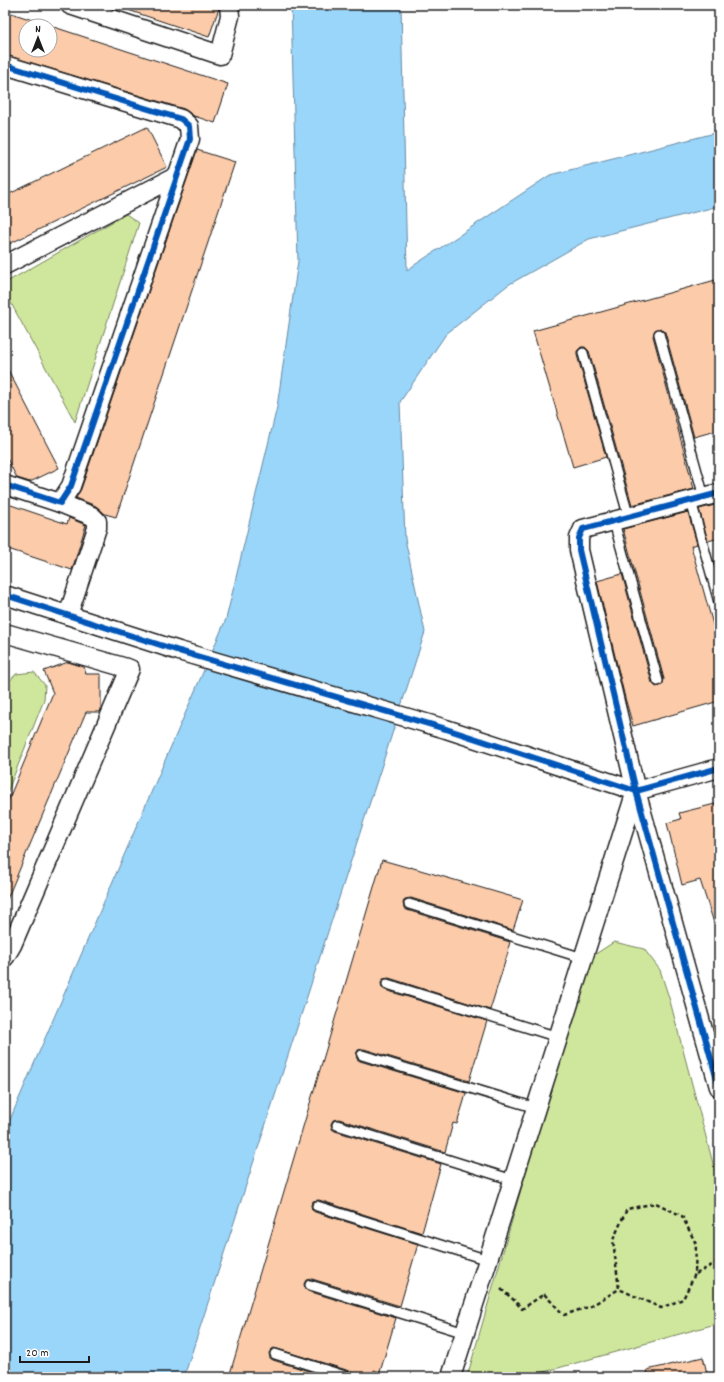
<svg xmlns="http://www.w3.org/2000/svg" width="724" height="1382" viewBox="0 0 724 1382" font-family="Dekko,sans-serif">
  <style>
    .green { fill: #cfe79d; stroke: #76825c }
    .water { fill: #9ad5fa; stroke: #688ba1 }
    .building { fill: #fbcbaa; stroke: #1c1c1c; fill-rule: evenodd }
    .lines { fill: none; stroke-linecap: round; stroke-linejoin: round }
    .service-casing { stroke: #1c1c1c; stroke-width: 12 }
    .minor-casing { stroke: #1c1c1c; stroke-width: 21 }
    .path { stroke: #1c1c1c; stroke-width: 2.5; stroke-dasharray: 4 3; stroke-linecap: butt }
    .service { stroke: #fff; stroke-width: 9 }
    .minor { stroke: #fff; stroke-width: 18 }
    .cycleway-casing { stroke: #fff; stroke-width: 8 }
    .cycleway { stroke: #0057b8; stroke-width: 6 }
  </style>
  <rect width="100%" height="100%" fill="#fff"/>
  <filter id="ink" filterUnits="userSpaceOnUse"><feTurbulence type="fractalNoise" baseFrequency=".025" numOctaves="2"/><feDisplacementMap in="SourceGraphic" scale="8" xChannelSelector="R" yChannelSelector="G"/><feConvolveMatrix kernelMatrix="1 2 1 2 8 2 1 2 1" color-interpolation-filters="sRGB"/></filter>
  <g filter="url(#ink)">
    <g class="green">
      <path d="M126 214 139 223 75 422 5 292V283Z"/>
      <path d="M34 672 45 685 44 700 5 798V686L16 674Z"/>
      <path d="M614 942 644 949 660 970 670 1001 719 1186V1323L526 1377H467L536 1137 594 955Z"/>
    </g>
    <path class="water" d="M291 5H401L407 270 550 175 719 132V206L589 239 508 285 446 334 400 402 405 539 425 632 184 1377H5V1131L226 619 277 407 298 261Z"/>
    <g class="building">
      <path d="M123 5H219V8L209 37 122 8Z"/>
      <path d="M5 11 228 84 215 123 194 116 184 109 5 55ZM26 26H50V50H26Z"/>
      <path d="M147 127 167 167 5 246V196Z"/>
      <path d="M197 150 235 162 116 517 105 514 96 506 76 498 81 489Z"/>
      <path d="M719 279V430L694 437 665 332 661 328 655 330 653 336 694 489 632 505 589 351 585 347H581L577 351V355L606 457 573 467 533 331Z"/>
      <path d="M5 364 59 468 30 482 17 478 5 455Z"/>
      <path d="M5 503 67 524 69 518 86 525 72 570 5 548Z"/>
      <path d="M719 504V538L708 541 699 509Z"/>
      <path d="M688 512 697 544 691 546 719 646V701L633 726 625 698 597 581 622 574 652 683 656 687 662 685 664 679 623 529Z"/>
      <path d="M68 662 84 667 86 674H101V709L100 712H86L5 904V808L53 693 44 671Z"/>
      <path d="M719 803V925L715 926 700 880 682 885 667 823 681 819 679 813Z"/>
      <path d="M382 860 410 868V867L523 900 513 930 411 898 405 899 403 903 404 908 407 910 510 942 508 949H509L490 1010 389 978 383 979 381 983 382 988 385 990 487 1021 469 1081 364 1049 358 1050 356 1054 357 1059 360 1061 466 1093 464 1101 457 1124 453 1123 445 1152 339 1119 333 1120 331 1124 332 1129 335 1131 441 1164 422 1233 319 1200 313 1201 311 1205 312 1210 315 1212 418 1244 400 1306 312 1279 306 1280 304 1284 305 1289 308 1291 396 1318 380 1372 374 1370 373 1377H354L353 1373 350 1371 274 1348 271 1350 269 1353 270 1358 273 1360 328 1377H229Z"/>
      <path d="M703 1357 708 1377H648L647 1370Z"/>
    </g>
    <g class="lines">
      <defs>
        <g id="service">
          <path d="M659 334 704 497"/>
          <path d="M583 353 629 518"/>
          <path d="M691 501 719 602"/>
          <path d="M614 522 658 681"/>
          <path d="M409 904 583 958"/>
          <path d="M387 984 558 1037"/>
          <path d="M362 1055 536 1108"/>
          <path d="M337 1125 513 1180"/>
          <path d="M317 1206 488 1260"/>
          <path d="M310 1285 465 1333"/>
          <path d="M275 1354 348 1377"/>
        </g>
        <g id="minor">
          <path d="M70 5 220 55 230 16 229 5"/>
          <path d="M5 65 181 119 189 126 190 139 71 486 60 503 5 485"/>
          <path d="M5 265 177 176"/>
          <path d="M719 493 583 529 579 538V550L636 791 719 1087"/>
          <path d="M60 503 92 516 97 521V528L68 615"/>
          <path d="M5 595 179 651 446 729 636 791 719 768"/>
          <path d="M5 633 130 669 12 945 5 957"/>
          <path d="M451 1377 636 791"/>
        </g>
      </defs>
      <use href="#service" class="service-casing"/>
      <use href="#minor" class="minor-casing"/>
      <g class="path">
        <path d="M696 1274 719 1261"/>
        <path d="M501 1289 515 1301 522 1309 544 1294 564 1315 591 1306 619 1289 613 1240 627 1209 656 1203 682 1216 696 1244 695 1274 683 1299 661 1308 619 1289"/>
      </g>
      <use href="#service" class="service"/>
      <use href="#minor" class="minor"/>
      <defs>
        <g id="cycleway">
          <path d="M5 65 181 119 189 126 190 139 71 486 60 503 5 485"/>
          <path d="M719 493 583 529 579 538V550L636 791 719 1087"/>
          <path d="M5 595 179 651 446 729 636 791 719 768"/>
        </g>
      </defs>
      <use href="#cycleway" class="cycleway-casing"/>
      <use href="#cycleway" class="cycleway"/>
    </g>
  </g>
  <rect width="724" height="1382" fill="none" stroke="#fff" stroke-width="20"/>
  <rect x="10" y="10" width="704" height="1362" fill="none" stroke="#1c1c1c" stroke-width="1.5" filter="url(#ink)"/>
  <g transform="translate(38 38)"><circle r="19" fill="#ffffff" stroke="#a4a4a4"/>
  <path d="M0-3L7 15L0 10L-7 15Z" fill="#1c1c1c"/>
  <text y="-6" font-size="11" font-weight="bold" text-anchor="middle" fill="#1c1c1c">N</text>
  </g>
  <path d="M20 1356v6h69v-6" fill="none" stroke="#1c1c1c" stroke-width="2"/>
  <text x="26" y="1356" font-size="12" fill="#1c1c1c" stroke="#ffffff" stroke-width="3" paint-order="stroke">20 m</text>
</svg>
